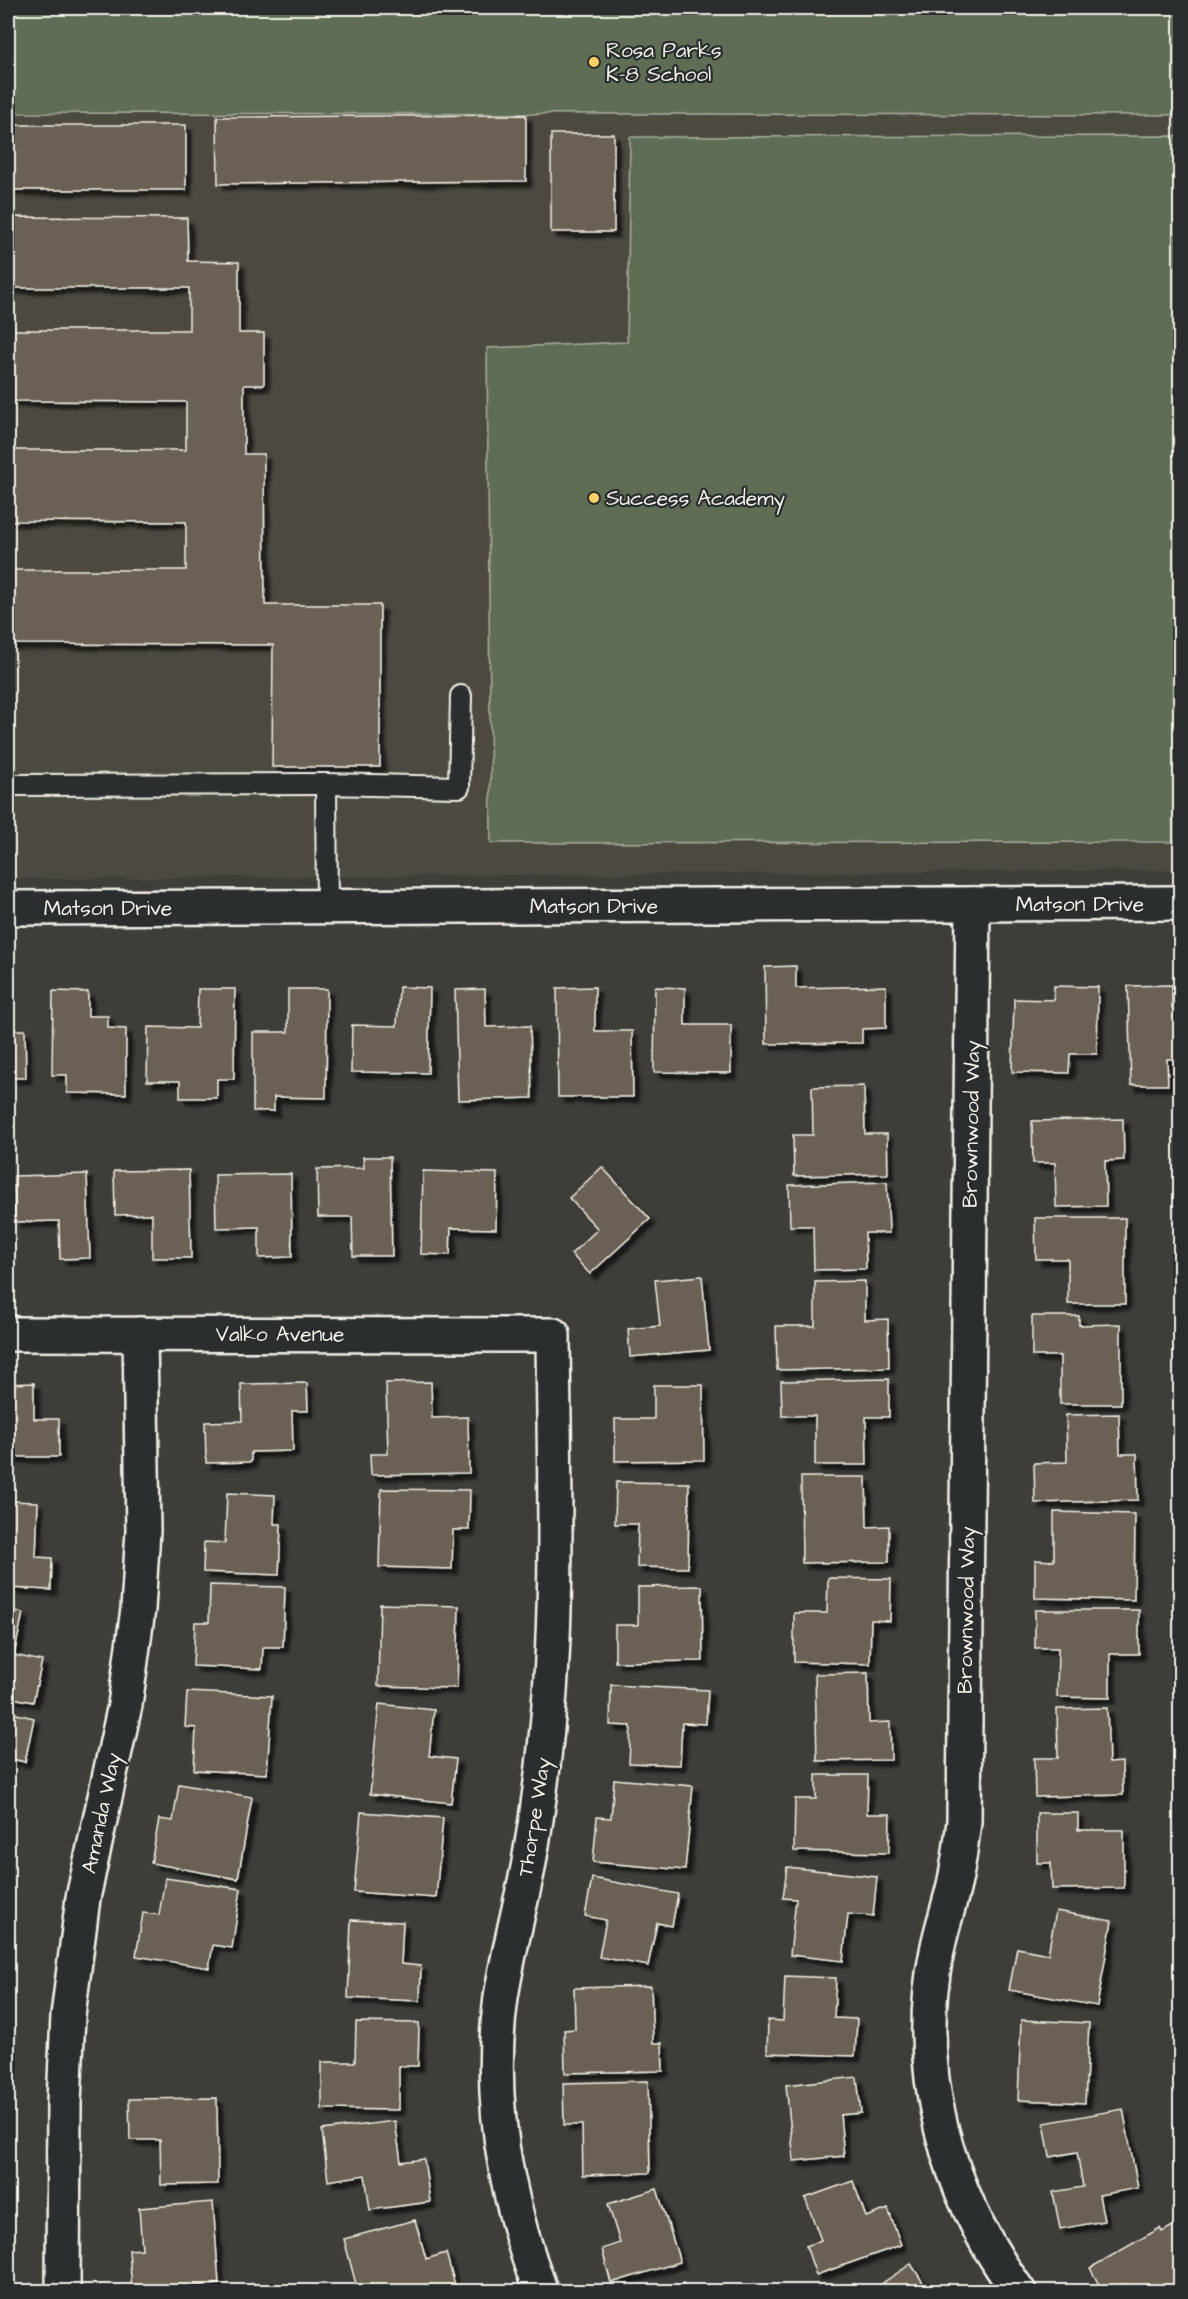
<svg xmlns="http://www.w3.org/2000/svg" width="1188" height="2299" viewBox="0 0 1188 2299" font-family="'Architects Daughter',sans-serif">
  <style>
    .built { fill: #4c4840 }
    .green { fill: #616d54; stroke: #aaaf9e; stroke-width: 1.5 }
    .building { fill: #6b6152; stroke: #f4f1e8; stroke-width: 1.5; filter: url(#shadow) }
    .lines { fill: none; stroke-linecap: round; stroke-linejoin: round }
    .lane-casing { stroke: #f4f1e8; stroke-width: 24 }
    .street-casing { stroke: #f4f1e8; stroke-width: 38 }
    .lane { stroke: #2a2d2e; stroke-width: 20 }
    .street { stroke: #2a2d2e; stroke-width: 33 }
    .poi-dot { fill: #ffd166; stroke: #2a2d2e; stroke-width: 2 }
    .labels { text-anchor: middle; stroke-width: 4.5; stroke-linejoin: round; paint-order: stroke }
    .poi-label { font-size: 21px; fill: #f4f1e8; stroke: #2a2d2e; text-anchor: start }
    .street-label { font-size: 21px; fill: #f4f1e8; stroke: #2a2d2e }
  </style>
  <defs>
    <filter id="shadow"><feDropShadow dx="5.5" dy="5.5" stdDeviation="1.5" flood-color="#0009"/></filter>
  </defs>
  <rect width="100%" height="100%" fill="#3e3d39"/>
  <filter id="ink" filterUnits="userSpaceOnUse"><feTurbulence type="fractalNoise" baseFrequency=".0167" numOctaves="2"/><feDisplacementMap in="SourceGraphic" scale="12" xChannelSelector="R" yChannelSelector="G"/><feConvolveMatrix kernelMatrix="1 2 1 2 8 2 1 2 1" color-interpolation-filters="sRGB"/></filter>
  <g filter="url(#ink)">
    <path class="built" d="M8 8H1180V870L8 879Z"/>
    <g class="green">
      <path d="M8 8H1180V115L8 113Z"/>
      <path d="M1180 136V842L491 843 487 348 627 342 630 137Z"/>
    </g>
    <g class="building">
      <path d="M526 115V181L218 184 217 117Z"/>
      <rect x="8" y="125" width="178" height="65"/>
      <rect x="551" y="134" width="63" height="98"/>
      <path d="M8 217 187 218 188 261 239 262V333H264V385H244V454H264L265 605H380V767H272L273 645 8 644V570H186V522L8 521V450H186V402L8 401V330H189V288H8Z"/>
      <path d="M796 966V988L886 986V1028L862 1029V1043L766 1044 765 967Z"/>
      <path d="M1172 985V1008H1180V1059H1167L1168 1085H1131L1128 986Z"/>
      <path d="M1054 986 1098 987 1097 1054H1070L1069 1073 1012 1072 1014 999 1054 1000Z"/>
      <path d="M399 987 430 988 428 1073 351 1072 352 1025 397 1026Z"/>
      <path d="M595 987V1031H632L633 1097H558L557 988Z"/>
      <path d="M655 987 685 988V1025H731V1073L654 1072Z"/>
      <path d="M198 989H235L234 1079H217V1098H180V1081H147L148 1027 197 1028Z"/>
      <path d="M288 989H327L326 1098 274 1097V1111H253V1032H288Z"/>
      <path d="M485 989 486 1027 530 1026 532 1098 458 1100 455 990Z"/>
      <path d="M53 991 88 992V1016H108V1028L126 1029V1094L67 1093V1075H52Z"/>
      <path d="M8 1030H25L26 1078H8Z"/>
      <path d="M864 1086 865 1134H887L888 1174 794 1176 793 1135H813L812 1087Z"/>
      <path d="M1123 1119 1124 1160 1105 1161 1106 1206 1056 1207 1055 1163H1033L1032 1121Z"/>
      <path d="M363 1157H390L392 1256H353L352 1217H318L317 1169 364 1168Z"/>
      <path d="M602 1167 650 1219 590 1274 571 1254 598 1229 569 1198Z"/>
      <path d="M189 1170 191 1258H152V1214L115 1215 114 1171Z"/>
      <path d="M423 1171 497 1173 496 1229 451 1228 450 1255 421 1254Z"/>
      <path d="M87 1174 90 1258 60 1259 59 1221 15 1222 14 1176Z"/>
      <path d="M291 1174 292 1257 259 1258V1227L216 1228 215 1175Z"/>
      <path d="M887 1182 889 1233H865L866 1269 814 1270 813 1226H790L789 1185Z"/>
      <path d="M1035 1218H1125V1304H1068V1259H1036Z"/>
      <path d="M702 1276 709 1350 630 1357 628 1329 660 1326 655 1280Z"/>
      <path d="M865 1281V1320L888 1319 889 1368 777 1370 776 1326H815V1282Z"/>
      <path d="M1032 1316H1079V1325L1121 1324V1404H1060V1356H1032Z"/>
      <path d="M889 1379V1417H866L867 1465H815V1416H782L781 1381Z"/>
      <path d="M431 1382 432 1418 468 1417 469 1473 371 1475 370 1454H388L386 1383Z"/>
      <path d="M34 1383V1419H59V1457H8V1384Z"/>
      <path d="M307 1383 308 1411H292L293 1451 251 1452V1462L206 1463 205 1422 242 1421 241 1384Z"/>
      <path d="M654 1385H703L704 1460 615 1461V1419H654Z"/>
      <path d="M1119 1414 1120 1454H1137L1138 1500 1035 1503 1034 1463 1067 1462 1066 1415Z"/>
      <path d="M801 1477H866L867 1527 889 1526V1562L802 1563Z"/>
      <path d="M616 1482 689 1483 688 1568 637 1567 638 1524H615Z"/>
      <path d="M381 1489 470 1490 469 1530H453L452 1569 379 1567Z"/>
      <path d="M227 1493 275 1495 274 1524H281L279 1575 203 1572 204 1542 225 1543Z"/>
      <path d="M8 1501 38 1502 36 1557 52 1558 51 1590 8 1588Z"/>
      <path d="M1054 1512 1135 1514 1134 1600 1035 1598V1560L1054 1561Z"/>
      <path d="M828 1578 891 1579 890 1621 871 1620 870 1664 794 1662V1613H827Z"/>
      <path d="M210 1585 285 1587 283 1647H263L262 1669 193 1666 195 1622H209Z"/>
      <path d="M702 1586 703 1661 615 1662V1625H638V1587Z"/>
      <path d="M380 1604 459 1606 457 1688 378 1686Z"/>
      <path d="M8 1609 23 1613 14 1655 42 1661 33 1702 8 1697Z"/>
      <path d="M1035 1610H1139V1654H1110V1698L1057 1697 1058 1648H1035Z"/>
      <path d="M868 1673 869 1723 890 1722 891 1760 817 1761 815 1674Z"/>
      <path d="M611 1685 708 1690 706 1724 682 1723 680 1765 629 1763 631 1726 610 1725Z"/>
      <path d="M187 1692 272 1696 267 1774 194 1770 196 1728 185 1727Z"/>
      <path d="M379 1704 434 1710 429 1756 456 1759 451 1803 370 1794Z"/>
      <path d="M1107 1708 1109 1763 1122 1762 1123 1795 1035 1797 1034 1758H1058L1057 1709Z"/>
      <path d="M8 1712 34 1718 25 1762 12 1759 8 1779Z"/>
      <path d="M816 1775H868L867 1814H890L889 1853 794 1851 795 1799H816Z"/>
      <path d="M614 1779 693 1786 685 1870 593 1862 597 1817 611 1818Z"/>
      <path d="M179 1784 252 1797 238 1879 151 1863 159 1819 173 1821Z"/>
      <path d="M361 1812 443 1818 436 1898 354 1892Z"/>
      <path d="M1037 1813H1078V1830H1124V1888L1052 1889 1051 1863H1037Z"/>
      <path d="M787 1867 877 1877 873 1916 848 1914 843 1961 790 1955 796 1899 783 1898Z"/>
      <path d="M165 1878 241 1889 232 1948 213 1945 209 1968 136 1956 143 1913 159 1915Z"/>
      <path d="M592 1878 678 1894 672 1926 657 1923 648 1966 599 1957 606 1920 585 1916Z"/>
      <path d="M1056 1911 1112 1921 1097 2006 1009 1990 1017 1948 1048 1954Z"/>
      <path d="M351 1920 403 1922 401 1964 421 1966 420 2001 348 1998Z"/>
      <path d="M785 1976 836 1978 834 2018 857 2019 855 2056 767 2053 768 2020 783 2021Z"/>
      <path d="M651 1986 653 2043H662L663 2071 565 2073 564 2030 575 2029 574 1988Z"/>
      <path d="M1021 2020 1089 2023 1085 2103 1018 2100Z"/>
      <path d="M356 2022 419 2023 418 2066H399V2110L322 2109V2062H355Z"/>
      <path d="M857 2077 861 2113 840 2115 844 2156 794 2161 786 2085Z"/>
      <path d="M648 2081 650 2173 583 2175 582 2125H564L563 2083Z"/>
      <path d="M217 2098 218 2184 161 2185 160 2140H130L129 2099Z"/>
      <path d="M1123 2109 1138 2188 1099 2195 1104 2221 1060 2229 1053 2192 1083 2187 1077 2152 1050 2157 1044 2123Z"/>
      <path d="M395 2121 401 2162 424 2159 430 2202 370 2210 365 2175 328 2181 322 2130Z"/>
      <path d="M853 2181 866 2217 888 2209 901 2245 816 2275 806 2246 821 2240 805 2198Z"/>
      <path d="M657 2189 680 2262 611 2283 602 2249 620 2243 608 2204Z"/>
      <path d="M213 2202 219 2284 132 2290 129 2250 142 2249 139 2208Z"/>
      <path d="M415 2220 426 2259 446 2253 457 2292H358L344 2239Z"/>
      <path d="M1180 2222V2292H1131L1127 2284 1115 2292H1103L1090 2268 1160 2228 1162 2232Z"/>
      <path d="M911 2264 929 2292H869Z"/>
      <path d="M683 2283 687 2292H666Z"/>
    </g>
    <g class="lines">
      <defs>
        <g id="lane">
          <path d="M8 785 326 784"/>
          <path d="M327 907 326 784 459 787 461 696"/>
        </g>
        <g id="street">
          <path d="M973 904 964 1822C961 1843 959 1864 954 1885 949 1907 941 1929 937 1951 912 2071 947 2194 1019 2292"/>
          <path d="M8 908 1180 903"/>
          <path d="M8 1334 553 1335C554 1472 560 1611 545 1748 541 1787 535 1829 528 1868 519 1911 508 1953 501 1997 487 2098 505 2197 541 2292"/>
          <path d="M63 2292 64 2102 68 2016 83 1898 125 1705 138 1609 143 1531 140 1334"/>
        </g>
      </defs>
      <use href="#lane" class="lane-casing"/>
      <use href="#street" class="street-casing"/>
      <use href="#lane" class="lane"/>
      <use href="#street" class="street"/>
    </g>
  </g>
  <g class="poi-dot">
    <circle cx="594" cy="62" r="6"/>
    <circle cx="594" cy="498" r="6"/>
  </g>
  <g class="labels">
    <g class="poi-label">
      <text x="606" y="57">Rosa Parks<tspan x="606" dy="24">K-8 School</tspan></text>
      <text x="606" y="505">Success Academy</text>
    </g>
    <g class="street-label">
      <text x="1080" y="911">Matson Drive</text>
      <text x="594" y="913">Matson Drive</text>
      <text x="108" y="915">Matson Drive</text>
      <text transform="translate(971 1124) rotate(-89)" y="7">Brownwood Way</text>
      <text x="280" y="1341">Valko Avenue</text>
      <text transform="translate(966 1610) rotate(-89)" y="7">Brownwood Way</text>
      <text transform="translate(101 1813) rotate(-78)" y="7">Amanda Way</text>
      <text transform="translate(534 1817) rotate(-81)" y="7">Thorpe Way</text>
    </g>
  </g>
  <rect width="1188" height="2299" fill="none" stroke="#2a2d2e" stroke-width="30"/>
  <rect x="15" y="15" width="1158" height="2269" fill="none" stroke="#f4f1e8" stroke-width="2" filter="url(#ink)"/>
</svg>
